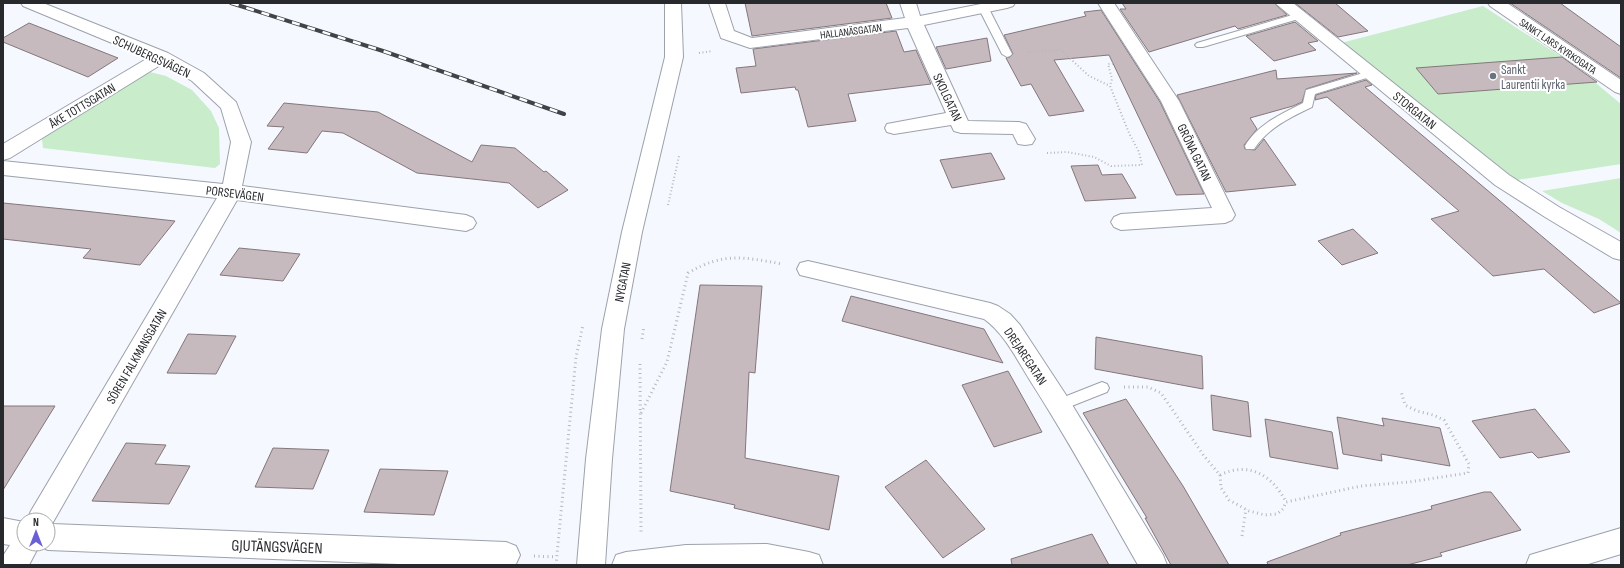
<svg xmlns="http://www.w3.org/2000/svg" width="1624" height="568" viewBox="0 0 1624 568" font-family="'Sofia Sans Condensed',sans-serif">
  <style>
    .green { fill: #c9eccb }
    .building { fill: #c7babe; stroke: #83777b }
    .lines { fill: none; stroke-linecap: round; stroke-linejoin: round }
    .lane-casing { stroke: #9ca1ab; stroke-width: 2 }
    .street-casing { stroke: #9ca1ab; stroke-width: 2 }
    .secondary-casing { stroke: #9ca1ab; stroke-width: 2 }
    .path-far1 { stroke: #b5b8be; stroke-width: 2; stroke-dasharray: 1 2.5; stroke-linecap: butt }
    .path { stroke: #b5b8be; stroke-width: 3; stroke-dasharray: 1 3.5; stroke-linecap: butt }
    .lane { fill: #fff; fill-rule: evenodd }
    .street { fill: #fff; fill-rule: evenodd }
    .secondary { fill: #fff; fill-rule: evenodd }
    .rail-casing { stroke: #404347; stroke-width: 4 }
    .rail { stroke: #fff; stroke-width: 2.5; stroke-dasharray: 8; stroke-linecap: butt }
    .worship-dot { fill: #6b7280; stroke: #fff; stroke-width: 1.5 }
    .labels { text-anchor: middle; stroke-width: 4; stroke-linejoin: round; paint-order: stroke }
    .far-street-label { font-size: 11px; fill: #27292d; stroke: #fff }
    .street-label { font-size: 13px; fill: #27292d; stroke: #fff }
    .worship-label { font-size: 13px; fill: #5b616d; stroke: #fff; text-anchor: start }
    .near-street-label { font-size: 16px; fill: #27292d; stroke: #fff }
  </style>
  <rect width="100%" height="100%" fill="#f5f8ff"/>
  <g class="green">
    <path d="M1483 6 1574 65 1621 104V164L1517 180 1341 43Z"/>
    <path d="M150 72 166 76 192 90 211 111 219 128 220 164 215 168 43 148 42 139Z"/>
    <path d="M1621 178V233L1599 219 1562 203 1542 191Z"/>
  </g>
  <g class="building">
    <path d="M745 3H886L892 18 752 36Z"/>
    <path d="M1122 3H1274L1287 15 1238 29 1235 26 1149 52 1120 9H1126Z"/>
    <path d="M1295 3H1335L1368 31 1338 37Z"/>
    <path d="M1510 3H1560L1621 47V78Z"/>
    <path d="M1101 10 1160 102 1204 194 1176 195 1109 55 1054 60 1084 111 1049 116 1031 84 1021 86 1006 58 1010 57 1013 54 1004 35 1086 16 1084 12Z"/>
    <path d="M1295 22 1318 41 1308 43 1316 50 1274 61 1246 36Z"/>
    <path d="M29 23 85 45 118 58 88 77 3 42V38Z"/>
    <path d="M896 31 904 52 916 50 931 84 848 94 856 121 808 127 798 90H796L795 87 741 93 736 68 756 66 753 49Z"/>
    <path d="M987 38 991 61 946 69 936 47Z"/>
    <path d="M1562 57 1597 82 1438 94 1416 68Z"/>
    <path d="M1276 70 1277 79 1357 73 1306 89 1302 102 1293 106 1250 118 1257 129 1244 145 1245 149 1255 150 1264 139 1296 185 1226 192 1177 95Z"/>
    <path d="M1366 80 1372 85 1365 87 1621 303 1594 313 1544 269 1493 276 1431 219 1459 211 1327 97 1315 100 1316 95Z"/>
    <path d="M284 103 378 112 472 162 481 145 515 148 544 172 546 171 568 190 538 208 509 183 417 173 343 133 322 131 307 153 268 149 284 127 267 126Z"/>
    <path d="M991 153 1005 179 952 188 940 160Z"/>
    <path d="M1098 165 1102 175 1122 174 1136 198 1085 201 1071 166Z"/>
    <path d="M3 203 84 211 175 221 140 265 83 258 91 249 3 239Z"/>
    <path d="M1353 229 1378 253 1342 265 1318 241Z"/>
    <path d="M239 248 300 254 283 281 220 275Z"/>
    <path d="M700 285 762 286 755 373 749 372 745 458 839 476 829 530 734 508 735 505 670 491Z"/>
    <path d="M851 296 984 329 1003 363 842 321Z"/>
    <path d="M188 334 236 336 216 374 167 373Z"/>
    <path d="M1096 337 1202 356 1203 389 1095 369Z"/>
    <path d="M1008 371 1042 432 994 447 962 385Z"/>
    <path d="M1211 395 1248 402 1251 437 1213 430Z"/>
    <path d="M1126 399 1183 486 1229 565H1171L1145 518H1147L1083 413Z"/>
    <path d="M3 406H55L3 490Z"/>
    <path d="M1535 409 1570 452 1538 458 1532 452 1500 458 1472 421Z"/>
    <path d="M1337 417 1384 426 1382 418 1440 428 1450 466 1381 454 1382 461 1343 454Z"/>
    <path d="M1265 419 1332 432 1338 469 1270 457Z"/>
    <path d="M126 443 166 445 155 464 190 466 169 504 92 501Z"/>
    <path d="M273 448 329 450 313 489 255 487Z"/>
    <path d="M926 460 985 529 943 558 885 487Z"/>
    <path d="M380 469 448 471 434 515 364 512Z"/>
    <path d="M1484 492H1491L1521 530 1440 553 1442 556 1407 565H1268L1267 562 1341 535 1340 533 1432 509 1431 506Z"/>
    <path d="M1092 534 1109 565H1012L1011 559Z"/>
  </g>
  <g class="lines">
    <defs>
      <g id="lane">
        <path d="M984 6 989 9 1012 54 1010 56 1007 57 1002 54 979 9Z"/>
        <path d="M1299 13 1302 14 1304 16 1302 18 1203 47H1197L1195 45 1197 43Z"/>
        <path d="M1370 71 1373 72 1375 74 1373 76 1315 94 1312 107C1289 118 1268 128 1254 149H1246L1245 146C1258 124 1281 114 1303 103L1306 90Z"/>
        <path d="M1102 382 1107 384 1109 388 1107 392 1059 411 1054 409 1052 405 1054 401Z"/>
      </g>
      <g id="street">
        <path d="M21 3H43L168 53 204 73 236 102 251 142 242 186 466 215 473 218 476 223 473 228 466 231 237 200 52 524 506 542 516 546 520 555 516 564 424 565 48 550 39 546 29 565H3V556L10 545 3 544V518L24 522V544H48V520H27L31 511 217 198 3 175V161L223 184 231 142 221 108 192 81 162 64 10 158 3 160V144L148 58 23 6Z"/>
        <path d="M709 3H725L734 31 752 38 905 18 900 3H916L920 16 986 3H1015L1013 6 1007 8 924 25 968 121 1019 122 1026 124 1035 139 1032 144 1025 145 1018 144 1013 134 961 133 954 131 951 125 894 134 887 132 885 128 887 124 946 113 908 28 750 48 721 38Z"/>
        <path d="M1098 3H1114L1179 101 1235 215 1232 220 1225 223 1121 230 1114 227 1111 222 1114 217 1121 214 1212 208 1161 101Z"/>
        <path d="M1275 3H1293L1509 175 1559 207 1621 242V260L1613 258 1545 217 1495 185Z"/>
        <path d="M1488 3H1507L1621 80V94L1615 92 1490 6Z"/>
        <path d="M808 261 990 303 998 306 1010 314 1020 325 1068 398 1163 555 1167 565H1138C1103 504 1069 441 1031 382 1017 360 1005 334 984 319L800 275 797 269 800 263Z"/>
        <path d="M1621 528V554L1585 565H1526L1530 555 1540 552Z"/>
        <path d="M767 544 809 552 819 555 823 565H612L616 555 626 552 686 545Z"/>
      </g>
      <path id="secondary" d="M665 3H681L683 57 642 232 624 329 612 459 605 565H577L586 459 602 329 622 232 665 57Z"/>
    </defs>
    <use href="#lane" class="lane-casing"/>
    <use href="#street" class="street-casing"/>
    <use href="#secondary" class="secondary-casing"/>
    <g class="path-far1">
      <path d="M1028 52 1061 50 1089 76 1110 86"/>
      <path d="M699 53 712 51"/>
      <path d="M1047 153 1067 152 1094 157 1111 166 1142 165 1139 152 1129 133 1110 86 1112 79 1108 64 1116 63"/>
      <path d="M668 205 679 156"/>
    </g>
    <g class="path">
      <path d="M642 339 644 326"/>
      <path d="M640 364 641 533"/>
      <path d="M1124 387H1148L1161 393 1204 456 1220 475 1221 488 1229 500 1249 511 1265 515 1277 514 1283 509 1286 502 1361 486 1409 482 1468 473 1469 464 1444 420 1433 415 1417 411 1405 405 1401 391"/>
      <path d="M641 413 667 362 688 273C724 252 743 257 782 264"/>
      <path d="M1220 475C1249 461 1272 475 1286 502"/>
      <path d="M1242 536 1246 509"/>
      <path d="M534 556 556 557"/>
      <path d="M556 565 576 357 583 325"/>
    </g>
    <use href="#lane" class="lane"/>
    <use href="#street" class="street"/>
    <use href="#secondary" class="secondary"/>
    <defs>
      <path id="rail" d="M231 3 383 51 564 114"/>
    </defs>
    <use href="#rail" class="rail-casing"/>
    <use href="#rail" class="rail"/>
  </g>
  <circle class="worship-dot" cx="1493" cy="76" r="4"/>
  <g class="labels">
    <g class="far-street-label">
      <text transform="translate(851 31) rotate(-7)" y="4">HALLANÄSGATAN</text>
      <text transform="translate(1558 46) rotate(34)" y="4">SANKT LARS KYRKOGATA</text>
    </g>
    <g class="street-label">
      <text transform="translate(152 56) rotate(25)" y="5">SCHUBERGSVÄGEN</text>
      <text transform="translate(948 97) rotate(65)" y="5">SKOLGATAN</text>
      <text transform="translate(82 105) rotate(-31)" y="5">ÅKE TOTTSGATAN</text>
      <text transform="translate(1415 110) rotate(39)" y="5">STORGATAN</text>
      <text transform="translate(1195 152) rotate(64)" y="5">GRÖNA GATAN</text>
      <text transform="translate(235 193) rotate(7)" y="5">PORSEVÄGEN</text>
      <text transform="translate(622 282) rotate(-79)" y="5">NYGATAN</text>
      <text transform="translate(136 356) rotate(-60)" y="5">SÖREN FALKMANSGATAN</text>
      <text transform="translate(1026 356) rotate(56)" y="5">DREJAREGATAN</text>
    </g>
    <g class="worship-label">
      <text x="1501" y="74">Sankt<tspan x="1501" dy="15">Laurentii kyrka</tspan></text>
    </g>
    <g class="near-street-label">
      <text transform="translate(277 546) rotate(2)" y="6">GJUTÄNGSVÄGEN</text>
    </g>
  </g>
  <rect width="1624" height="568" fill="none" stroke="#27292d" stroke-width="8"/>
  <g transform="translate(36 532)"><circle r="19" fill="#ffffff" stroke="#a9a9ab"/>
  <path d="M0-3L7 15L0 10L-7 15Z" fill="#6a5fd8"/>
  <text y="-6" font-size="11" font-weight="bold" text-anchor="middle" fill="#27292d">N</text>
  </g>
</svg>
